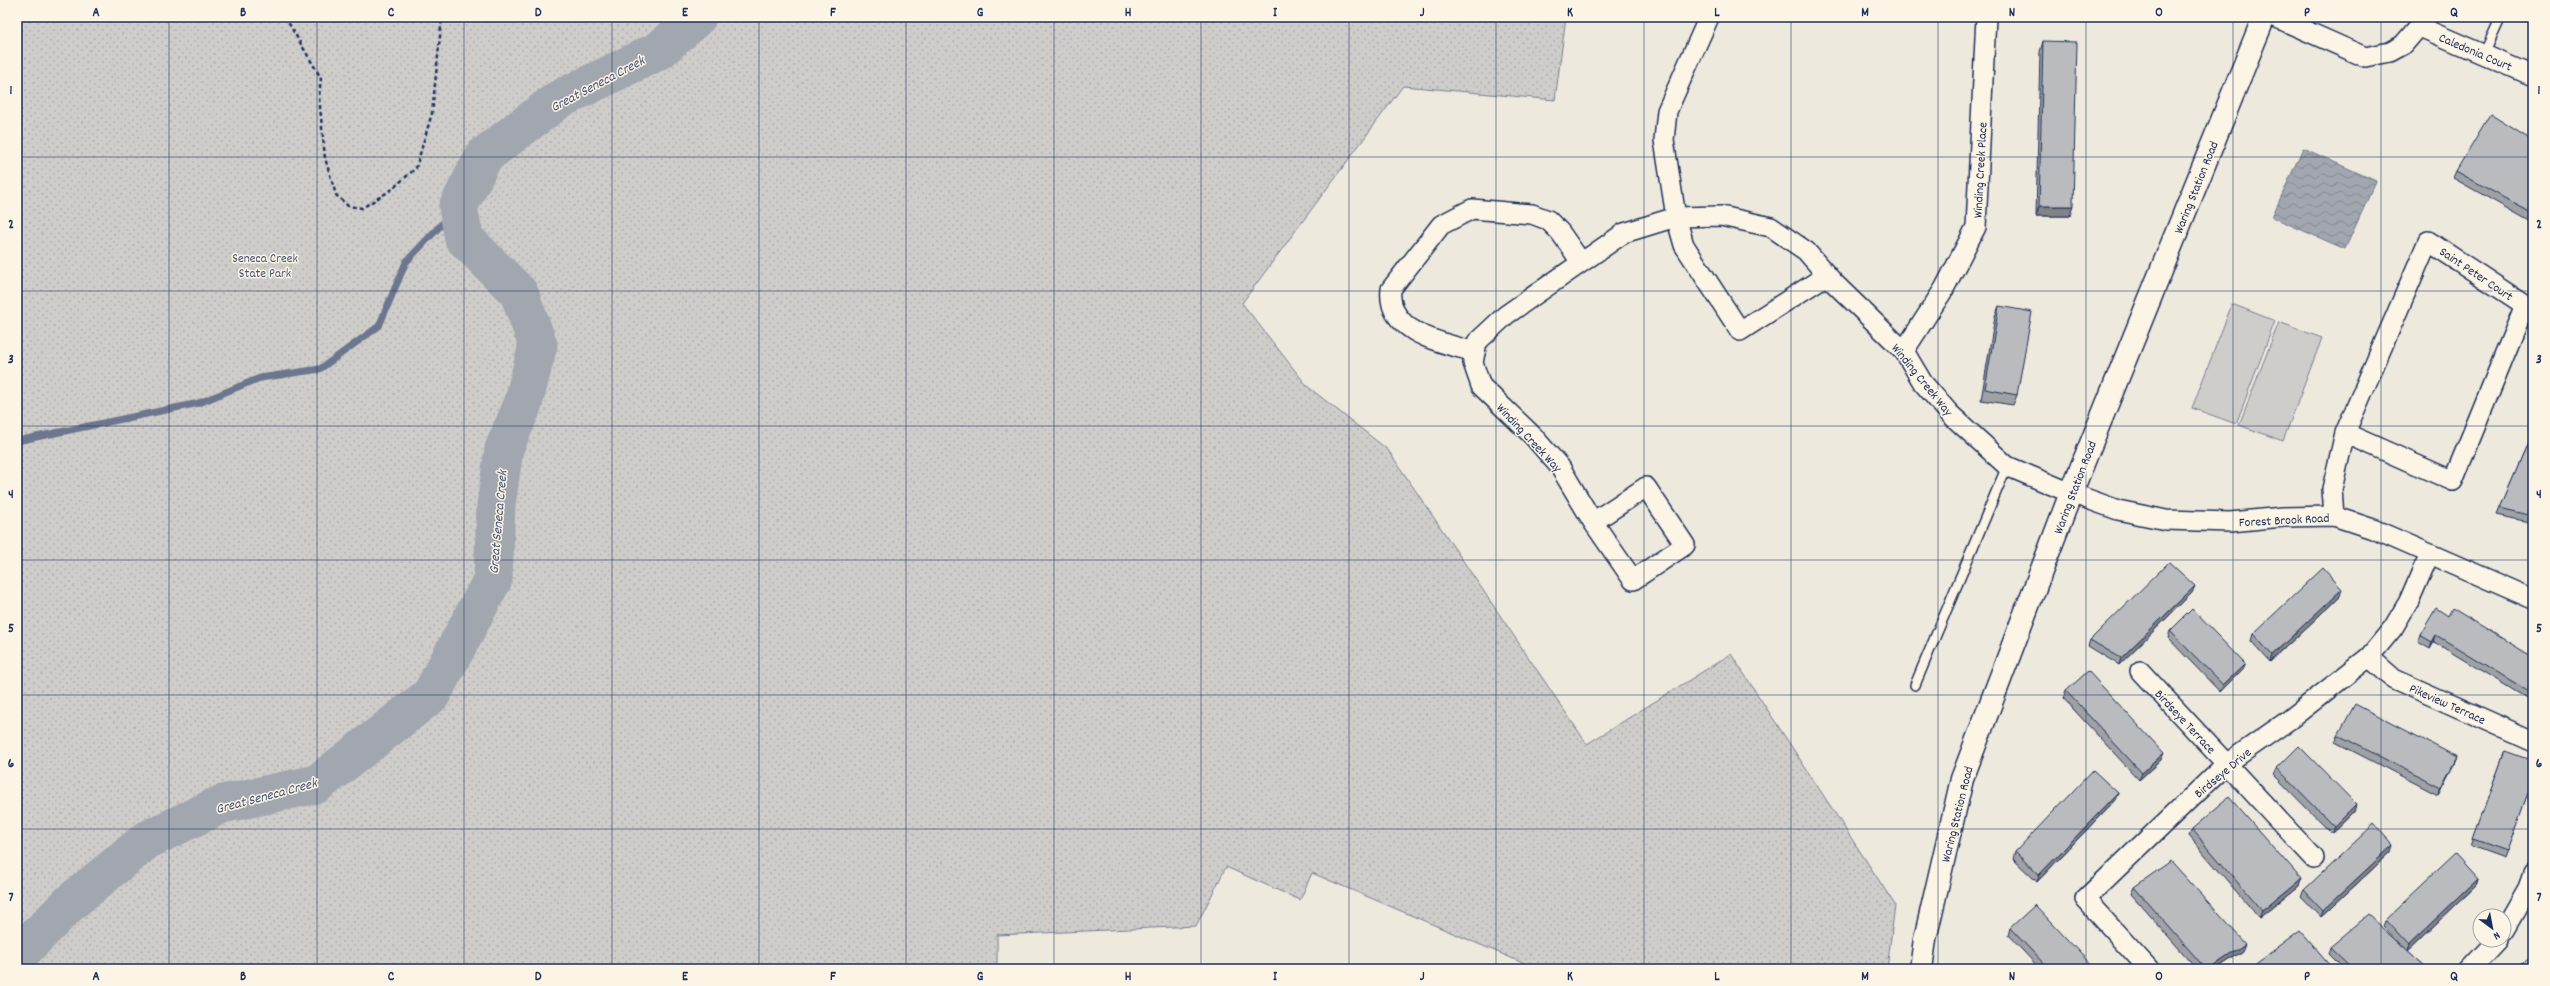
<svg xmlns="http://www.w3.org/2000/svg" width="2550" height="986" viewBox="0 0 2550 986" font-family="Dekko,sans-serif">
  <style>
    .park { fill: url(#park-dots); stroke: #757e94 }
    .pitch { fill: #cfcdca; stroke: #757e94 }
    .water { fill: url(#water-waves); stroke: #6c778f }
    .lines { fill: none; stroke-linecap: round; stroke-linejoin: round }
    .stream { stroke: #6c778f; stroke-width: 7 }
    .river { stroke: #a2a7af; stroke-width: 39 }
    .lane-casing { stroke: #1b2f5e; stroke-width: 12 }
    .street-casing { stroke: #1b2f5e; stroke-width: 22 }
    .secondary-casing { stroke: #1b2f5e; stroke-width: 25 }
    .path { stroke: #1b2f5e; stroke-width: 2.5; stroke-dasharray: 4 3; stroke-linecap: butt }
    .lane { stroke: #fcf5e5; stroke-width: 9 }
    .street { stroke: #fcf5e5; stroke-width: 19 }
    .secondary { stroke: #fcf5e5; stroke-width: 22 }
    .wall { fill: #a0a1a3; stroke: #1b2f5e }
    .shaded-wall { fill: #828385; stroke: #1b2f5e }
    .building { fill: #babbbe; stroke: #1b2f5e }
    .grid { fill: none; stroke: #1b2f5e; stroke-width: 1; stroke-opacity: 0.55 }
    .labels { text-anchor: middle; stroke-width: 3; stroke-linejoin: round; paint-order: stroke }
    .street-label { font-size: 13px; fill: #1b2f5e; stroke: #fcf5e5 }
    .park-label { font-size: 13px; fill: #485679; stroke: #fcf5e5 }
    .water-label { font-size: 14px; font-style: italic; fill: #445376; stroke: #fcf5e5 }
    .neatline { fill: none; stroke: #1b2f5e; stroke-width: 1.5 }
    .grid-label { font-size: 13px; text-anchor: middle; font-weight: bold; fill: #1b2f5e }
  </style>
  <defs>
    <pattern id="park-dots" width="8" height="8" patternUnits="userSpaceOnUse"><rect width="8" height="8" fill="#cfcdca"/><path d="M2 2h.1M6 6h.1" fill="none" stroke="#b1b0b0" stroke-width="1.8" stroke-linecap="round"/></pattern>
    <pattern id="water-waves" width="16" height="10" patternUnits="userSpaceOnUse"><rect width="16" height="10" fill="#a2a7af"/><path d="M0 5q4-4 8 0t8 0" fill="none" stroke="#838892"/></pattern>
  </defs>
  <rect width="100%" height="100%" fill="#eee9dd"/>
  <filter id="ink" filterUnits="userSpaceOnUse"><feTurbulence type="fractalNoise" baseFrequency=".025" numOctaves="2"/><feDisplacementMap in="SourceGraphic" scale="8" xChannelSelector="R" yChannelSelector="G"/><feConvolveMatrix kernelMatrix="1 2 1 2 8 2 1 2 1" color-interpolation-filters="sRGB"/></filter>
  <g filter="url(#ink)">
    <path class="park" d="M17 17H1566L1555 100 1403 86 1242 303 1307 386 1388 450 1587 744 1731 654 1895 905 1887 969H1537L1312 873 1300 900 1226 867 1196 926 997 935V969H17Z"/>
    <g class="pitch">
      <path d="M2232 304 2275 321 2236 424 2192 408Z"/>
      <path d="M2279 322 2322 338 2283 441 2239 425Z"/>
    </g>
    <path class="water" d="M2303 148 2376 181 2345 249 2272 217Z"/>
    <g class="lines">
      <path class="stream" d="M17 441 199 403 260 378 320 369 379 326 406 262 458 207"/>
      <path class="river" d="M17 953 21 952 71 902 147 840 222 804 317 784 431 695 493 579 496 505 504 449 523 404 538 345 519 293 464 238 458 207 484 156 558 100 660 50 697 17"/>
      <defs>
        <g id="lane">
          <path d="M2484 54 2501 17"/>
          <path d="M1915 685 2007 466"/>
        </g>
        <g id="street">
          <path d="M1709 17 1667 111 1664 140 1676 217 1684 245 1740 331 1827 275"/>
          <path d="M2275 17 2365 57 2390 52 2403 45 2427 17"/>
          <path d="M2420 27 2533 76"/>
          <path d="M1904 351 1944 289 1976 227 1986 17"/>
          <path d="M1475 352C1443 343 1386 333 1391 289L1441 225 1472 209 1532 214 1548 220 1560 232 1581 262"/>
          <path d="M2334 516 2332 489 2345 433 2428 241 2525 305 2453 481 2345 433"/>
          <path d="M1593 522 1646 487 1685 545 1633 580 1593 522 1560 467 1532 435 1481 386 1473 363 1477 342 1506 315 1624 233 1676 217 1721 216 1771 227 1806 251 1833 282 1904 351 1923 383 1950 414 2007 466 2071 493 2118 510 2166 520 2230 522 2283 517 2334 516 2373 529 2533 599"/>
          <path d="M2369 657 2394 679 2533 741"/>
          <path d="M2140 671 2314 858"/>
          <path d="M2504 930 2528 888 2533 874"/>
          <path d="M2149 969 2085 899 2226 764 2289 720 2369 657 2393 628 2409 601 2429 555"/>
          <path d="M2470 969 2497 940"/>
        </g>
        <path id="secondary" d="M1921 969 1925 939 1962 779 2071 493 2264 17"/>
      </defs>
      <use href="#lane" class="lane-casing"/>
      <use href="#street" class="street-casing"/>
      <use href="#secondary" class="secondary-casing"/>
      <path class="path" d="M285 17 321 78 319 97 325 158 336 195 348 206 362 208 391 190 416 168 432 113 442 17"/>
      <use href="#lane" class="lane"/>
      <use href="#street" class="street"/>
      <use href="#secondary" class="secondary"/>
    </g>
    <g class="wall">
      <path d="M2043 41 2070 216H2036L2040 52Z"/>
      <path d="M2533 141V223L2453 178 2456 171Z"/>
      <path d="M1999 306 2017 395 2013 405 1981 400 1995 316Z"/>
      <path d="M2533 432V523L2497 515Z"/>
      <path d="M2192 593 2119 665 2088 646 2090 640Z"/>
      <path d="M2340 596 2270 662 2251 641 2253 634Z"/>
      <path d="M2448 616 2533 657V702L2434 642 2430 649 2418 642 2420 635Z"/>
      <path d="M2170 631 2242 670 2220 692 2168 638Z"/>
      <path d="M2066 691 2161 760 2139 780 2063 698Z"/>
      <path d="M2338 735 2457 757 2454 764 2438 795 2335 742Z"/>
      <path d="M2505 751 2533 779 2504 858 2471 846Z"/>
      <path d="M2277 768 2354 811 2331 833 2274 775Z"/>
      <path d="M2118 793 2115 800 2037 882 2013 859 2015 852Z"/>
      <path d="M2192 829 2299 886 2259 918 2189 836Z"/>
      <path d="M2391 852 2321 917 2301 896 2304 890Z"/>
      <path d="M2478 879 2476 886 2407 951 2427 969H2343L2328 954 2330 947 2404 948 2383 926 2386 919Z"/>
      <path d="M2134 887 2243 951 2216 969H2197L2131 894Z"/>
      <path d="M2010 928 2095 969H2040L2008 935Z"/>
    </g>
    <g class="shaded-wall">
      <path d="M2039 206H2073L2070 216H2036Z"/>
      <path d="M2195 586 2192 593 2119 665 2121 658Z"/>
      <path d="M2342 589 2340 596 2270 662 2272 655Z"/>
      <path d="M2436 635 2434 642 2430 649 2432 642Z"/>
      <path d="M2245 664 2242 670 2220 692 2223 685Z"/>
      <path d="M2164 753 2161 760 2139 780 2142 773Z"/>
      <path d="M2457 757 2454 764 2438 795 2441 788Z"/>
      <path d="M2118 793 2115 800 2037 882 2039 875Z"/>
      <path d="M2356 804 2354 811 2331 833 2334 826Z"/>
      <path d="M2393 845 2391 852 2321 917 2323 910Z"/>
      <path d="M2301 879 2299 886 2259 918 2262 911Z"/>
      <path d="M2478 879 2476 886 2407 951 2409 944Z"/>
      <path d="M2246 944 2243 951 2216 969H2209Z"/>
    </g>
    <g class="building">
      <path d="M2043 41 2077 42 2073 206H2039Z"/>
      <path d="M2490 114 2533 141V214L2456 171Z"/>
      <path d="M1999 306 2032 312 2017 395 1985 389Z"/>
      <path d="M2533 432V516L2500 508Z"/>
      <path d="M2169 562 2195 586 2121 658 2090 640Z"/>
      <path d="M2323 568 2342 589 2272 655 2253 634Z"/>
      <path d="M2436 608 2448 616 2452 608 2533 657V694L2436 635 2432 642 2420 635Z"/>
      <path d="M2192 609 2245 664 2223 685 2170 631Z"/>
      <path d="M2088 671 2164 753 2142 773 2066 691Z"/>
      <path d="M2355 704 2457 757 2441 788 2338 735Z"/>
      <path d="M2299 746 2356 804 2334 826 2277 768Z"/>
      <path d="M2505 751 2533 761V779L2507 851 2473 839Z"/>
      <path d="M2093 770 2118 793 2039 875 2015 852Z"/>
      <path d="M2229 797 2301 879 2262 911 2192 829Z"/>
      <path d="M2374 824 2393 845 2323 910 2304 890Z"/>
      <path d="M2455 854 2478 879 2409 944 2386 919Z"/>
      <path d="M2171 861 2246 944 2209 969H2206L2134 887Z"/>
      <path d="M2035 905 2095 969H2049L2010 928Z"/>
      <path d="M2368 915 2427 969H2353L2330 947Z"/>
      <path d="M2300 931 2331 967 2329 969H2249Z"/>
      <path d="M2533 953V969H2517Z"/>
    </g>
  </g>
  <path class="grid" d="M169 17V969M317 17V969M464 17V969M612 17V969M759 17V969M906 17V969M1054 17V969M1201 17V969M1349 17V969M1496 17V969M1644 17V969M1791 17V969M1938 17V969M2086 17V969M2233 17V969M2381 17V969M17 157H2533M17 291H2533M17 426H2533M17 560H2533M17 695H2533M17 829H2533"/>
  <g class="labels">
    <g class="street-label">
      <text transform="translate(2476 51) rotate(23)" y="5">Caledonia Court</text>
      <text transform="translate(1979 170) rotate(-87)" y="5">Winding Creek Place</text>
      <text transform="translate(2195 187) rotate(-68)" y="5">Waring Station Road</text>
      <text transform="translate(2477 273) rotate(34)" y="5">Saint Peter Court</text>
      <text transform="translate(1923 379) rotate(51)" y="5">Winding Creek Way</text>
      <text transform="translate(1530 437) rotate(47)" y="5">Winding Creek Way</text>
      <text transform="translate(2074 487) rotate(-69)" y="5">Waring Station Road</text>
      <text transform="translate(2284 519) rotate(-3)" y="5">Forest Brook Road</text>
      <text transform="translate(2448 703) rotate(24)" y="5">Pikeview Terrace</text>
      <text transform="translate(2186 721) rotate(47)" y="5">Birdseye Terrace</text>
      <text transform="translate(2222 772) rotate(-40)" y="5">Birdseye Drive</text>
      <text transform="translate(1956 814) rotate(-76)" y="5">Waring Station Road</text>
    </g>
    <g class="park-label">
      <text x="265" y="262">Seneca Creek<tspan x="265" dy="15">State Park</tspan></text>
    </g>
    <g class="water-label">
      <text transform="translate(597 83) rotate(-28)" y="5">Great Seneca Creek</text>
      <text transform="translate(497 522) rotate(-85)" y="5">Great Seneca Creek</text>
      <text transform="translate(266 795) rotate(-15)" y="5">Great Seneca Creek</text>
    </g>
  </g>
  <rect width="2550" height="986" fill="none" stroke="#fcf5e5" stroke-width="44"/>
  <g transform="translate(2492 928) rotate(148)"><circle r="19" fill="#fcf5e5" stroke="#a2a6af"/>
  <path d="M0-3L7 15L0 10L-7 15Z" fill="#1b2f5e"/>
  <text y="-6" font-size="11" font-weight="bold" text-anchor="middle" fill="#1b2f5e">N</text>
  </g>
  <rect x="22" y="22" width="2506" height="942" class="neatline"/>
  <g class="grid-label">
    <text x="96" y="16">A</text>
    <text x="243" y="16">B</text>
    <text x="391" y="16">C</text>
    <text x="538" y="16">D</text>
    <text x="685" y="16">E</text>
    <text x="833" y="16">F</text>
    <text x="980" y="16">G</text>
    <text x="1128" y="16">H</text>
    <text x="1275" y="16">I</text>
    <text x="1422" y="16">J</text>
    <text x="1570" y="16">K</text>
    <text x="1717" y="16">L</text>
    <text x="1865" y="16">M</text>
    <text x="2012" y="16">N</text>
    <text x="2159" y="16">O</text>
    <text x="2307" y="16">P</text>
    <text x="2454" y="16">Q</text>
    <text x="11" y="94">1</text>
    <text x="2539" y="94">1</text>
    <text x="11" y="228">2</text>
    <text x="2539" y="228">2</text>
    <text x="11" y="363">3</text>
    <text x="2539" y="363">3</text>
    <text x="11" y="498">4</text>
    <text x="2539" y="498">4</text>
    <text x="11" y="632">5</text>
    <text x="2539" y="632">5</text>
    <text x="11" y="767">6</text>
    <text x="2539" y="767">6</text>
    <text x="11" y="901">7</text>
    <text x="2539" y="901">7</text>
    <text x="96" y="980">A</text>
    <text x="243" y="980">B</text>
    <text x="391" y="980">C</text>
    <text x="538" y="980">D</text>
    <text x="685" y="980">E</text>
    <text x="833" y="980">F</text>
    <text x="980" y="980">G</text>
    <text x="1128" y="980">H</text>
    <text x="1275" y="980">I</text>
    <text x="1422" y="980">J</text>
    <text x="1570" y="980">K</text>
    <text x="1717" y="980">L</text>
    <text x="1865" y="980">M</text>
    <text x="2012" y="980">N</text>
    <text x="2159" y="980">O</text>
    <text x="2307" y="980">P</text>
    <text x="2454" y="980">Q</text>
  </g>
</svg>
